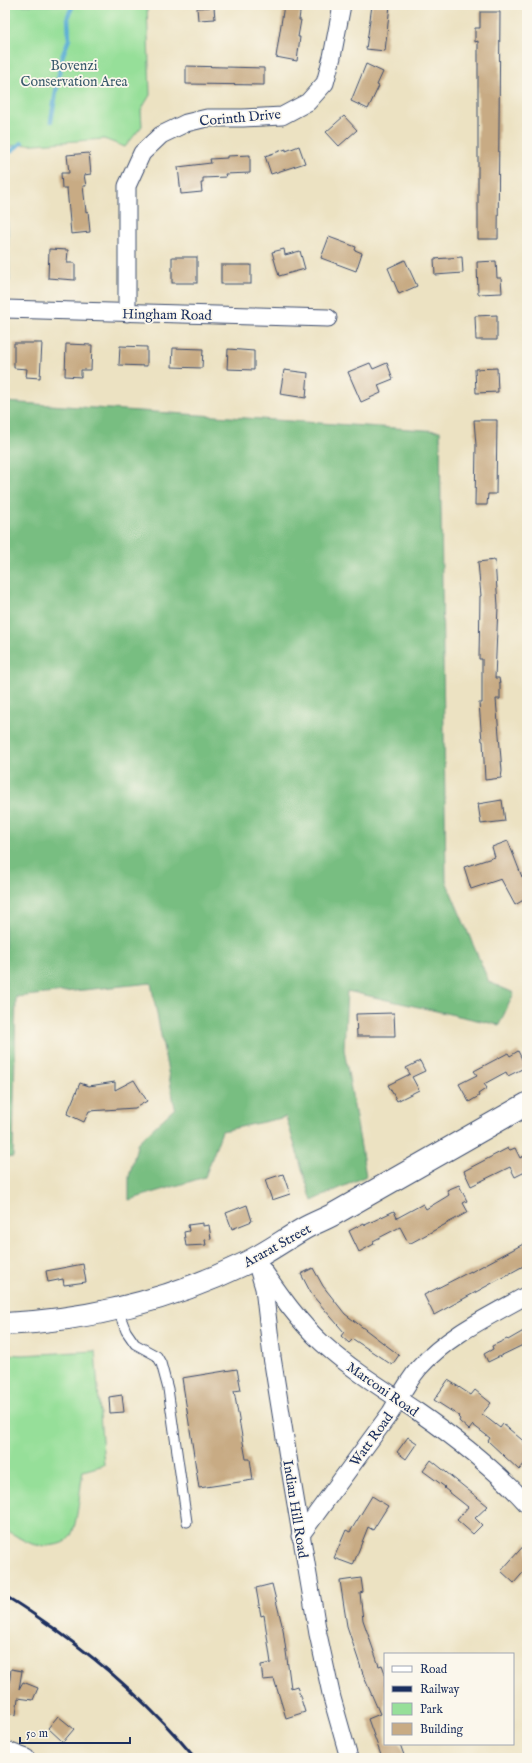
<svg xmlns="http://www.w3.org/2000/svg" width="532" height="1763" viewBox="0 0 532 1763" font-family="'IM FELL English',serif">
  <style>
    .green { fill: #96df99; stroke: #58877c }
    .forest { fill: #78be81; stroke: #4a7670 }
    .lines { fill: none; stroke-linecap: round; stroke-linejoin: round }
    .stream { stroke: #5aadd6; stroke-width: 4.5 }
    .building { fill: #c8ab84 }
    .service-casing { stroke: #3a4a6d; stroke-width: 11 }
    .minor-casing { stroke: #3a4a6d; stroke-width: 19 }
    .secondary-casing { stroke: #3a4a6d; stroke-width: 24 }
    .service { stroke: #fff; stroke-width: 9 }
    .minor { stroke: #fff; stroke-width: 17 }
    .secondary { stroke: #fff; stroke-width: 22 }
    .rail { stroke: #1b2f5e; stroke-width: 3 }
    .labels { text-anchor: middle; stroke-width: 3.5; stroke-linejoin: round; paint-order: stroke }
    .park-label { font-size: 14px; fill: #3a5b6d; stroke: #fbf7ec }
    .street-label { font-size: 14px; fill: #1b2f5e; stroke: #fbf7ec }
  </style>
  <rect width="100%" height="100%" fill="#fbf7ec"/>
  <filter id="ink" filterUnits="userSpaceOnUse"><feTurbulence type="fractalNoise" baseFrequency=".025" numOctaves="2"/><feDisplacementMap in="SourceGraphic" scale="8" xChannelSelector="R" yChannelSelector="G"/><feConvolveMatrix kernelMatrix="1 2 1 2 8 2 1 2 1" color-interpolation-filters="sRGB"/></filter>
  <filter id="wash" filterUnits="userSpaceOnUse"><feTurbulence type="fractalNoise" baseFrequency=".012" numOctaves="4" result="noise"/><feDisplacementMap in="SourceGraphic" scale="16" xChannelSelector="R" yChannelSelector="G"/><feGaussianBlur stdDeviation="0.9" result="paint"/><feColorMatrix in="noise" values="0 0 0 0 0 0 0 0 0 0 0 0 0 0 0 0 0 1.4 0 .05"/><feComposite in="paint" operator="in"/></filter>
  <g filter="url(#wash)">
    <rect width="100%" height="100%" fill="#ece2c2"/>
    <g class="green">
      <path d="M5 5H147L150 95 141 110 142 126 125 147 104 139 8 146 5 127Z"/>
      <path d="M95 1351 104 1465 83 1471C80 1486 78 1525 70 1537 63 1547 43 1547 32 1544 23 1541 14 1534 5 1530V1354L22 1355Z"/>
    </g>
    <path class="forest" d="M5 402 440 431 446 881 489 982 514 993 499 1025 347 991 344 1049 366 1176 312 1201 286 1117 222 1131 205 1177 129 1200V1177L138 1142 175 1108 151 983 16 997 13 1157 5 1158Z"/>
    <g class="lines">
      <g class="stream">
        <path d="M51 121 62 57 69 39 68 16 73 5"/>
        <path d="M5 155 22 143"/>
        <path d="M5 206 8 280"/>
      </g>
    </g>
    <g id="blocks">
      <g class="building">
        <path d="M284 5H301L299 20H301L298 37H300L297 61 276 57Z"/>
        <path d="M372 5H390L385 51 366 49Z"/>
        <path d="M214 7 215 19 198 20 197 8Z"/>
        <path d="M480 12H500L498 239H478V41L475 42V28H480Z"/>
        <path d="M366 64 383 72 377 85 379 86 368 109 351 101Z"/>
        <path d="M186 66 264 68V85L186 84Z"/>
        <path d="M344 116 357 130 339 146 326 132Z"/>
        <path d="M299 146 305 163 271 174 265 156 286 149V151Z"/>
        <path d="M89 153 91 174 84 175 86 186H83L86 212 88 211 90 232 71 234 67 188H62L61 173H69L67 155Z"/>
        <path d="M250 155V173L225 174 226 177 203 178V183H201L202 192 181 194 178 167 211 163 210 159 227 158V156Z"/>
        <path d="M329 237 356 247 355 250 362 253 356 271 321 258Z"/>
        <path d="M49 249 68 250 67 263H75V280L48 278Z"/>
        <path d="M284 249 285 255 300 251 305 269 279 276 272 252Z"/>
        <rect x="172" y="257" width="25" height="26"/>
        <path d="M462 257 463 273 435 275 434 259Z"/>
        <path d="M405 260 417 286 399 294 388 268Z"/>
        <path d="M496 261 497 278H501L502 293 478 294 477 262Z"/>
        <rect x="221" y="265" width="30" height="19"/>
        <path d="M497 315V340H476L475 316Z"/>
        <path d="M14 343H42L40 378 26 377 27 369 14 368Z"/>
        <path d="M66 344 92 345 91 370H81V377L65 376Z"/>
        <path d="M120 346 147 347V366L119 365Z"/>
        <path d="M173 348 203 349 202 368 172 367Z"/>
        <path d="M228 349 254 351V370L227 369Z"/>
        <path d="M370 363 373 369 387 363 393 379 378 385 381 393 361 402 348 372Z"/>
        <path d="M497 368 498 392 476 393 475 369Z"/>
        <path d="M284 370 308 373 306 398 280 394Z"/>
        <path d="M474 420H497L496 494H488L487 505H475L476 445Z"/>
        <path d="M495 560 498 606 495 678H499L500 684V699H496L502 771 501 778 485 780 483 741H482L479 703H482V659H479L480 596H481L478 562Z"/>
        <path d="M502 800 505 821 481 824 478 804Z"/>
        <path d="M508 841 522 877 527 875V898L515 905 501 879 471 889 464 867 495 857 492 847Z"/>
        <path d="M394 1013 395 1036H357L356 1014Z"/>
        <path d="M518 1051 526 1067 508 1076 506 1072 484 1084 487 1088 478 1094 479 1096 469 1102 459 1084 477 1075 474 1071 508 1053 510 1056Z"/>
        <path d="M420 1061 425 1071 412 1077 419 1090 397 1101 388 1085 410 1074 406 1068Z"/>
        <path d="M134 1080 147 1101 135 1108 89 1111 84 1122 67 1114 80 1083 89 1086 115 1082V1090Z"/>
        <path d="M508 1148 510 1150 515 1148 520 1158 524 1156 527 1163V1171L515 1177 510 1167 471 1186 464 1171Z"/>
        <path d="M283 1174 290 1194 272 1200 265 1180Z"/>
        <path d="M459 1185 467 1201 463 1203 468 1212 409 1244 400 1227 373 1241 374 1244 359 1252 349 1231 364 1223 365 1225 394 1211 397 1218 423 1204 426 1209 446 1197 449 1195 447 1190Z"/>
        <path d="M247 1205 252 1221 232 1229 226 1213Z"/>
        <path d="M203 1223V1226L209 1225 211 1239 205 1240 206 1245 186 1246 184 1232 189 1231 188 1225Z"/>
        <path d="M527 1242V1264L434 1315 424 1295 471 1271V1272Z"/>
        <path d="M83 1264 86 1282 64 1285 63 1279 48 1282 46 1271Z"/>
        <path d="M313 1268 323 1286 345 1314 399 1355 392 1365 353 1339 349 1343 341 1336 344 1332 312 1295 301 1274Z"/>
        <path d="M527 1329V1343L488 1362 484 1354 493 1349 492 1346 507 1339 508 1340Z"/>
        <path d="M237 1369 241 1390 234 1391 246 1459H250L253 1480 199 1488 182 1378Z"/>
        <path d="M448 1380 471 1395 475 1390 491 1403 482 1414 500 1428 503 1424 527 1444V1461L519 1470 488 1441 490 1438 473 1425 469 1430 459 1421 460 1419 458 1417 459 1416 434 1400Z"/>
        <path d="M122 1395 124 1412 110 1413 109 1397Z"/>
        <path d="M408 1437 417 1443 406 1459 397 1452Z"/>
        <path d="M431 1460 488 1506 475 1518 482 1525 473 1534 457 1520 468 1507 444 1488 445 1487 423 1471Z"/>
        <path d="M372 1496 388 1506 373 1530 368 1527 353 1565 334 1558 346 1530 350 1532Z"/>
        <path d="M527 1542V1568L514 1583 501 1571Z"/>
        <path d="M361 1578 363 1592 360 1593 363 1620 379 1666 382 1665 385 1673V1744H400L405 1758H382L368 1719 380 1714 364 1677 347 1626 340 1581Z"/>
        <path d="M272 1584 283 1629 291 1688 297 1686 305 1712 286 1718 274 1679 263 1680 261 1665 271 1663 264 1615 261 1616 256 1588Z"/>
        <path d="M11 1669 22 1671 19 1689 23 1682 38 1688 33 1700 18 1698 16 1715 5 1713V1693L8 1694Z"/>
        <path d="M58 1716 74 1729 63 1742 48 1728Z"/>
      </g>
    </g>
  </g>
  <g filter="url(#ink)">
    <use href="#blocks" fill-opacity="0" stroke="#3a4a6d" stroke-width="1"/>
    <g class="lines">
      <defs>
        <path id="service" d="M117 1308 126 1331 135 1344 157 1356 161 1363 168 1389 187 1522"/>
        <g id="minor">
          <path d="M5 309 328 318"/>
          <path d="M127 313V186L142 153 161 135 186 123 207 118H243L282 116 308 102 325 83 332 57 342 5"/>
          <path d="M255 1258 264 1288 272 1357 288 1457 318 1634 332 1698 349 1758"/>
          <path d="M263 1270C281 1296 299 1322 322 1343 352 1370 385 1390 418 1412 457 1439 495 1469 527 1504"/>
          <path d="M300 1536 391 1412C400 1397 407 1382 419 1368 448 1335 490 1316 527 1295"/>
          <path d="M5 1750 26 1758"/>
        </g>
        <path id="secondary" d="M5 1324C88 1320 170 1300 244 1264 265 1254 284 1240 305 1228 314 1223 325 1219 334 1214L527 1104"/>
      </defs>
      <use href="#service" class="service-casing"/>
      <use href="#minor" class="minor-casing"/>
      <use href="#secondary" class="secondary-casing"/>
      <use href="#service" class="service"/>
      <use href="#minor" class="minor"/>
      <use href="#secondary" class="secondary"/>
      <path class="rail" d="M5 1596C23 1606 39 1618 56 1630 108 1667 154 1709 195 1758"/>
    </g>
  </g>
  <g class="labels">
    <g class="park-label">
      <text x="74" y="70">Bovenzi<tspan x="74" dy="16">Conservation Area</tspan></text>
    </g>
    <g class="street-label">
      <text transform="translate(240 117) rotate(-5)" y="5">Corinth Drive</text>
      <text transform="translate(167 314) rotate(1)" y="5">Hingham Road</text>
      <text transform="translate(277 1245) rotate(-29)" y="5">Ararat Street</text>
      <text transform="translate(383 1389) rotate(35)" y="5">Marconi Road</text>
      <text transform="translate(371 1439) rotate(-54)" y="5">Watt Road</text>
      <text transform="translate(296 1509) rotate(81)" y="5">Indian Hill Road</text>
    </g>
  </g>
  <rect width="532" height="1763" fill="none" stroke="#fbf7ec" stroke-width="20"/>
  <rect x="384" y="1653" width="130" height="92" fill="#fbf7ec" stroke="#a1a7b3"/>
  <rect x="392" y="1666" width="20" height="6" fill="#ffffff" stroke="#a1a7b3"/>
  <text x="420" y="1673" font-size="12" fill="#1b2f5e">Road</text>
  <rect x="392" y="1686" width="20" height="6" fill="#1b2f5e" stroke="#a1a7b3"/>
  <text x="420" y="1693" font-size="12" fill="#1b2f5e">Railway</text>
  <rect x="392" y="1703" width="20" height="12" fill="#96df99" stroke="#a1a7b3"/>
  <text x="420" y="1713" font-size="12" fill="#1b2f5e">Park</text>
  <rect x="392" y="1723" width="20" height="12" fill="#c8ab84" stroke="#a1a7b3"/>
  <text x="420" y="1733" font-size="12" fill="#1b2f5e">Building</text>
  <path d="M20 1737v6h110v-6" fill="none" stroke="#1b2f5e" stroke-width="2"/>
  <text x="26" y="1737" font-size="12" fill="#1b2f5e" stroke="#fbf7ec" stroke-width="3" paint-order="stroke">50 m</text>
</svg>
